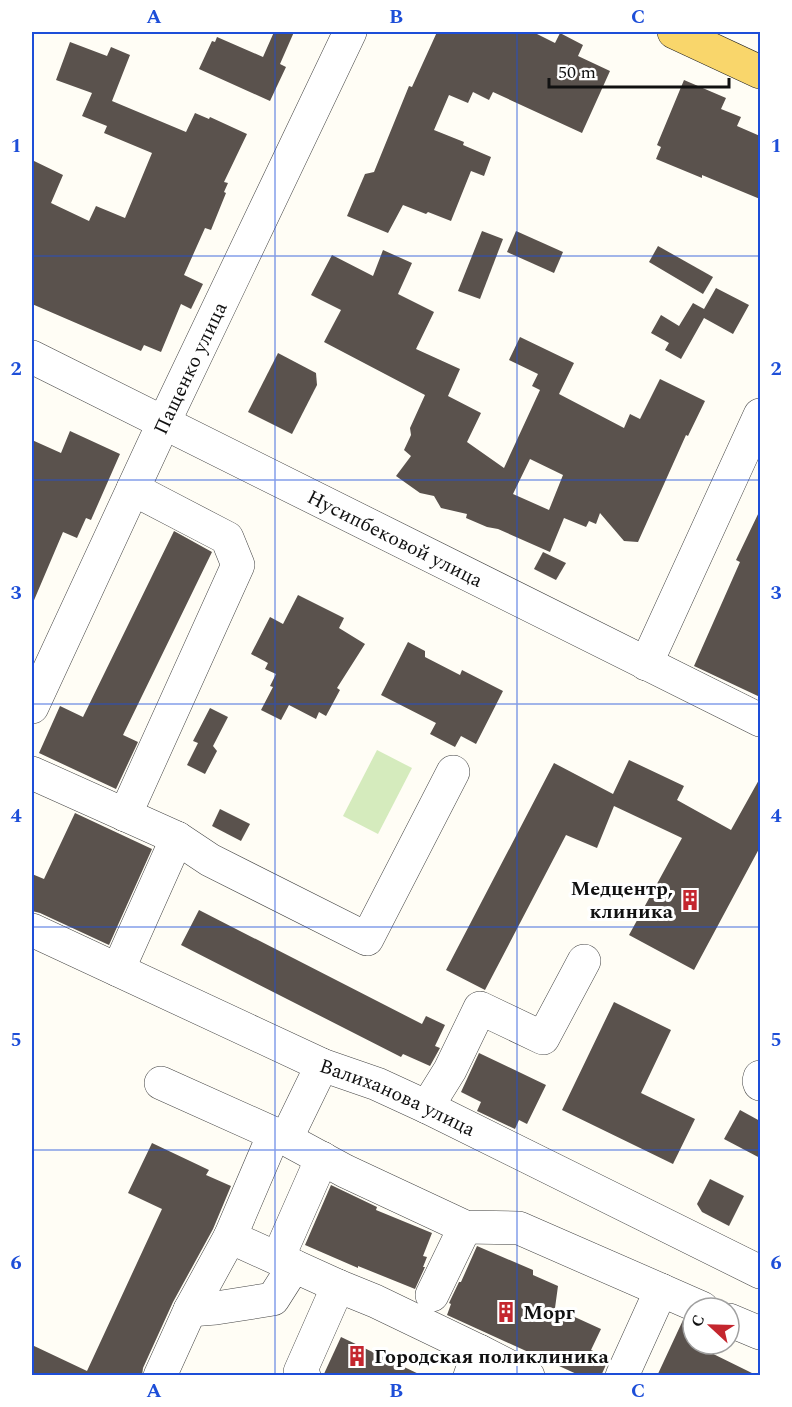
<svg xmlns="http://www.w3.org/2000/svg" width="792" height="1407" viewBox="0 0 792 1407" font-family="Spectral,serif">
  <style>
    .green { fill: #d5ebbd }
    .building { fill: #5a524d; fill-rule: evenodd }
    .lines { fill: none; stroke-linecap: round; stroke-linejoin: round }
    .minor-casing { stroke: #444; stroke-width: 34 }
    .major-casing { stroke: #222; stroke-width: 34 }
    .minor { stroke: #fff; stroke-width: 33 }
    .major { stroke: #f9d66b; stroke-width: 33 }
    .grid { fill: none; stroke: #1d4ed8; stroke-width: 1.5; stroke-opacity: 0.55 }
    .labels { text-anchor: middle; stroke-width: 6; stroke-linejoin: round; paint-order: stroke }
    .street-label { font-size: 20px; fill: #111; stroke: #fff }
    .poi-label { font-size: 20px; font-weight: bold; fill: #111; stroke: #fff; text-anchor: start }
    .neatline { fill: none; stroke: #1d4ed8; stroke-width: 2 }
    .grid-label { font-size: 20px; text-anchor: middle; font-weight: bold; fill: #1d4ed8 }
  </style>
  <rect width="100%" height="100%" fill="#fffdf5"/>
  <path class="green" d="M377 750 412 768 378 834 343 816Z"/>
  <g class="building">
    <path d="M274 32H294L280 64 286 67 270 101 199 69 212 41 215 42 217 37 263 57Z"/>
    <path d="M437 32H533L555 43 560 33 583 45 578 56 610 71 582 133 493 92 489 100 473 92 468 103 449 95 434 130 464 142 463 145 491 157 484 176 471 171 451 221 428 212 426 214 403 205 388 233 347 216 365 174 374 172 409 86 412 87Z"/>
    <path d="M70 42 107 56 111 47 130 55 112 101 186 132 195 113 209 119 210 117 247 134 224 182 228 183 224 192 226 193 211 230 205 228 184 275 203 284 191 309 181 304 161 352 144 345 141 351 32 304V160L63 175 51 203 89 221 96 206 125 218 152 153 104 133 107 126 82 116 92 93 56 80Z"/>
    <path d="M684 80 726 98 721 109 741 117 737 126 760 136V199L702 175V178L656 159 661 147 657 145Z"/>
    <path d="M482 231 503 239 480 299 458 291Z"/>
    <path d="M516 231 563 252 554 273 507 252Z"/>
    <path d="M658 246 713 277 703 294 649 262Z"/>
    <path d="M383 250 412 263 398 294 434 312 416 349 460 369 448 396 481 413 467 442 504 468 540 390 532 386 538 374 509 360 520 337 574 363 559 394 624 428 630 414 640 419 660 379 705 401 688 436 686 435 638 542 624 541 600 513 596 524 589 521 586 527 564 518 550 552 498 529 487 527 466 518 467 514 441 508 434 496 420 493 396 476 411 456 404 450 411 435 410 428 425 395 324 342 341 310 311 295 332 255 373 276ZM530 459 563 475 549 510 513 494Z"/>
    <path d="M716 288 749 305 733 334 704 318 681 359 665 350 669 343 651 333 661 315 679 326 693 303 704 309Z"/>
    <path d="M278 353 316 373 317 385 292 434 248 412Z"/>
    <path d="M70 431 120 454 91 520 86 518 77 538 63 532 32 605V440L61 453Z"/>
    <path d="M760 510V697L694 666 740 562 736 560Z"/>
    <path d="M174 531 212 552 123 735 138 742 116 789 39 753 60 706 83 717Z"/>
    <path d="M543 552 566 563 556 580 534 569Z"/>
    <path d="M298 595 344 618 339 628 365 644 337 688 340 690 326 716 319 712 316 719 289 705 281 720 261 710 273 687 270 686 276 674 265 669 268 663 251 654 270 617 283 624Z"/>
    <path d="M408 642 425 651V657L460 675 462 670 503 691 476 744 461 736 455 747 430 734 436 723 381 695Z"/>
    <path d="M210 708 228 717 213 746 217 751 205 774 187 765 198 743 193 741Z"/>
    <path d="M629 760 684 786 677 800 731 830 760 778V847L694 970 629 935 682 838 614 806 597 848 566 835 485 990 446 970 554 763 613 794Z"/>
    <path d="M220 809 250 824 241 841 212 826Z"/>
    <path d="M75 813 152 849 109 945 40 913 32 911V874L44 879Z"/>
    <path d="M199 910 422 1024 426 1016 445 1025 435 1046 440 1048 430 1066 403 1054 401 1057 181 945Z"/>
    <path d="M614 1002 671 1030 641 1093 695 1119 673 1164 562 1110Z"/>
    <path d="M479 1053 546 1085 527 1124 519 1120 515 1129 477 1111 481 1102 461 1092Z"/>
    <path d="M740 1110 760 1121V1158L724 1139Z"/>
    <path d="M152 1143 209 1170 206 1175 231 1186 213 1229 173 1302 143 1368 142 1376H32V1345L87 1371 162 1209 128 1193Z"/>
    <path d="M710 1179 744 1196 729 1226 702 1212 697 1204Z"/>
    <path d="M331 1185 377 1207 376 1210 432 1233 423 1256 427 1257 423 1267H425L415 1289 358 1266V1268L305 1245Z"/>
    <path d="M477 1246 533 1270V1275L558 1286 555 1308 601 1329 591 1350 609 1358 601 1376H581L447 1315 451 1304 449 1303 459 1282H461Z"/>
    <path d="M683 1320 693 1325V1344L758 1376H657Z"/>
    <path d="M341 1337 423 1376H323Z"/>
  </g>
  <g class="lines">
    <defs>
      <g id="minor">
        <path id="s1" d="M32 357 760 720"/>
        <path d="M646 664 760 415"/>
        <path id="s2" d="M32 707 164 422 350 32"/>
        <path d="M32 773 177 838 210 860 367 939 453 772"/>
        <path d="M125 815 238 565 227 538 133 489"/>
        <path id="s3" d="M32 930 322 1065 377 1084 427 1107 760 1272"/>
        <path d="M118 970 177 838"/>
        <path d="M760 1077 759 1081 760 1084"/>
        <path d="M161 1083 286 1139 322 1065"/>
        <path d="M427 1107 450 1070 480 1008 543 1038 584 961"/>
        <path d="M274 1134 230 1237 338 1286"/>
        <path d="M286 1139 345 1171 465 1227 519 1228 702 1308"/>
        <path d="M278 1258 322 1158"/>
        <path d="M432 1295 465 1227"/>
        <path d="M190 1310 216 1308 273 1299 294 1266"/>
        <path d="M729 1320 760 1333"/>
        <path d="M160 1376 190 1310 230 1237"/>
        <path d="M304 1376 300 1372 338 1286 375 1301 479 1351"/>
        <path d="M470 1376 479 1351 528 1376"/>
        <path d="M622 1376 661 1290"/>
      </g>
      <path id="major" d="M674 32 760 72"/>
    </defs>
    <use href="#minor" class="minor-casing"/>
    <use href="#major" class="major-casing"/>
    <use href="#minor" class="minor"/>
    <use href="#major" class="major"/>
  </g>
  <path class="grid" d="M275 32V1376M517 32V1376M32 256H760M32 480H760M32 704H760M32 927H760M32 1150H760"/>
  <defs>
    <symbol id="building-bare" viewBox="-9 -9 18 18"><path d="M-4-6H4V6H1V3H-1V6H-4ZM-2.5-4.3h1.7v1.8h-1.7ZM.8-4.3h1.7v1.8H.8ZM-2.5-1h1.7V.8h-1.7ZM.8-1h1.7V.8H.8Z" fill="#c4262e" stroke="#fff" stroke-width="2.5" paint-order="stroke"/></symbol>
  </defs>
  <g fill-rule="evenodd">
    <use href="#building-bare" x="675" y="885" width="30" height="30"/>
    <use href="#building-bare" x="491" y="1297" width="30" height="30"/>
    <use href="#building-bare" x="342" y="1341" width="30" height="30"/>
  </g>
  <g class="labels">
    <g class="street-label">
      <text dy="7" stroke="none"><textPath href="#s2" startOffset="374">Пащенко улица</textPath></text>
      <text dy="7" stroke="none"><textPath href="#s1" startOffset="406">Нусипбековой улица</textPath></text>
      <text dy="7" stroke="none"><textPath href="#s3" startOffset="402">Валиханова улица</textPath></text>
    </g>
    <g class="poi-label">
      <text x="673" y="895" text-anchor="end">Медцентр,<tspan x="673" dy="23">клиника</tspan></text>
      <text x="523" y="1319">Морг</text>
      <text x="374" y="1363">Городская поликлиника</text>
    </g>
  </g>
  <rect width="792" height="1407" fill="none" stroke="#ffffff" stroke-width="66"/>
  <g transform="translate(711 1326) rotate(292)"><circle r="28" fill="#ffffff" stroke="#a0a0a0" stroke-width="1.5"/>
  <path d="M0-4.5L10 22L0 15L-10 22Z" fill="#c4262e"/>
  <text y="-9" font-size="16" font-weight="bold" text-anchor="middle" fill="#111111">С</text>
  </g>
  <path d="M549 78v9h180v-9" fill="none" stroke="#111111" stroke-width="3"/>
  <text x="558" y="78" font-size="18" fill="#111111" stroke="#ffffff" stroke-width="4.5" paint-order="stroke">50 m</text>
  <rect x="33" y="33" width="726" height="1341" class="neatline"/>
  <g class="grid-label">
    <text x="154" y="23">A</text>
    <text x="396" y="23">B</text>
    <text x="638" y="23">C</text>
    <text x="16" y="152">1</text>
    <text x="776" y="152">1</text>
    <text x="16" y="375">2</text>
    <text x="776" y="375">2</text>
    <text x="16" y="599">3</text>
    <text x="776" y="599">3</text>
    <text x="16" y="822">4</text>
    <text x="776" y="822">4</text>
    <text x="16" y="1046">5</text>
    <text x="776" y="1046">5</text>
    <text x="16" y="1269">6</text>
    <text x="776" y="1269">6</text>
    <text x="154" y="1397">A</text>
    <text x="396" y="1397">B</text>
    <text x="638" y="1397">C</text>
  </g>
</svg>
